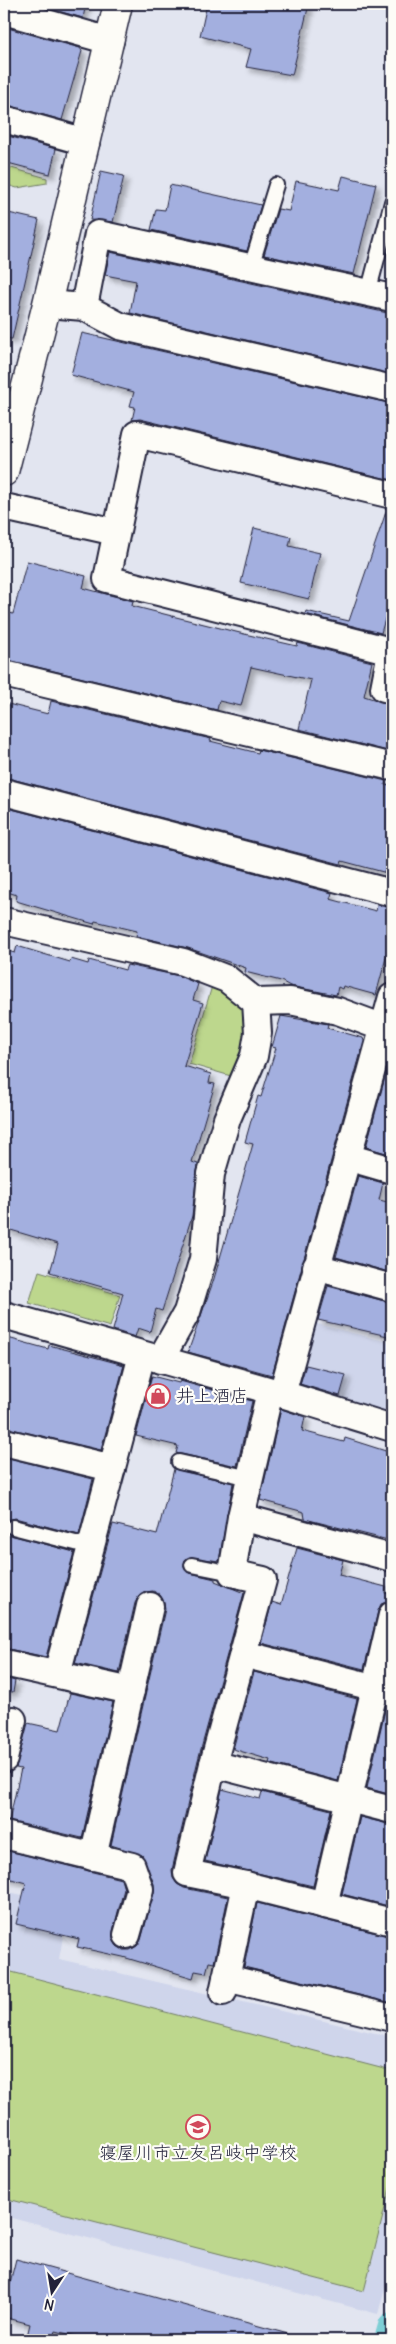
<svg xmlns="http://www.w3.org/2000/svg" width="396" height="2344" viewBox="0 0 396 2344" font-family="Delius,'Klee One',sans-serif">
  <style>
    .built { fill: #cfd5eb }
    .green { fill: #bdd78d; stroke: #707c64 }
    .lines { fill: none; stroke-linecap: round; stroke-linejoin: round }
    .canal { stroke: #7ecfd5; stroke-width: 28 }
    .building { fill: #a3afdf; stroke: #22223b; filter: url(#shadow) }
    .service-casing { stroke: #22223b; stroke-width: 18 }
    .minor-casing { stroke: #22223b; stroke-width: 30 }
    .tertiary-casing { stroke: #22223b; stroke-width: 31 }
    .service { stroke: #fdfcf7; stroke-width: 14 }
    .minor { stroke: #fdfcf7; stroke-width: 26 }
    .tertiary { stroke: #fdfcf7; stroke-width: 28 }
    .labels { text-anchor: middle; stroke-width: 4.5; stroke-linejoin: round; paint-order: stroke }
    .poi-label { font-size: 18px; fill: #22223b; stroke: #fdfcf7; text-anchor: start }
  </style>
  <defs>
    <filter id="shadow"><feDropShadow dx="4.5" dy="4.5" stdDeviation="2.5" flood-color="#0004"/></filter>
  </defs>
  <rect width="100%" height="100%" fill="#e2e5f0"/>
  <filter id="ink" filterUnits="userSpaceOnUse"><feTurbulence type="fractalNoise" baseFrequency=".02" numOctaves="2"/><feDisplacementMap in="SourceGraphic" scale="10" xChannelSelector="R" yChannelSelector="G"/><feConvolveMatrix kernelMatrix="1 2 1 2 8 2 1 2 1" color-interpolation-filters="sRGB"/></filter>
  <g filter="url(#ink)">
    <g class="built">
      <path d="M313 1323 392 1343V1419L295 1391Z"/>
      <path d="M4 1891 69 1905 59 1959 392 2037V2261L378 2314 4 2216Z"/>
    </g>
    <g class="green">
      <path d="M4 166 47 178V183L17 188 4 184Z"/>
      <path d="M212 986C236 998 256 1013 248 1044 245 1055 236 1066 231 1076L189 1064Z"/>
      <path d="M39 1271 120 1295 110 1327 29 1303Z"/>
      <path d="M4 1970 392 2071V2180L364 2291 4 2198Z"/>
    </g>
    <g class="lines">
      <path class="canal" d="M388 2340 392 2326"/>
    </g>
    <g class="building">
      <path d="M33 4H86L83 18Z"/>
      <path d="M207 4H309L292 75 246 67 251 49 200 36Z"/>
      <path d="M4 27 80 48 82 51 62 120 4 104Z"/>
      <path d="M4 135 56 149 50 174 4 162Z"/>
      <path d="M101 171 124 176 113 222 90 220Z"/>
      <path d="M343 176 376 184 354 274 264 255 278 209 289 211 296 181 339 190Z"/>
      <path d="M170 185 261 205 247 251 151 230 156 209 165 210Z"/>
      <path d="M4 212 39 220 12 339 4 338Z"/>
      <path d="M110 252 392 314V374L130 313 136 281 105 275Z"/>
      <path d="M82 333 392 404V480L140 419 132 420 135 407 130 406 134 392 71 375Z"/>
      <path d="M387 509 392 510V594L381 633 305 614 306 611 349 621Z"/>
      <path d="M254 528 291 537 289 546 320 553 309 599 241 583Z"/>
      <path d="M27 561 86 576 83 588 133 601 132 606 240 633 297 646 298 643 372 662 364 696 392 705V752L299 729 311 680 251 667 241 706 219 701 217 710 4 659V611L13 614Z"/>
      <path d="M51 701 211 739 210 741 258 753 259 750 386 781 385 785 392 786V878L386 876 387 873 342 861 341 864 4 777V703L48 714Z"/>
      <path d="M4 807 332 893 330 899 376 911 377 905 392 908V955L387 954 376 995 343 986 342 989 338 987 336 995 290 986 281 981 245 972 246 968 188 948 136 936 137 931 95 921 94 924 16 901 17 895 4 891Z"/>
      <path d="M17 946 70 962 71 959 88 964 89 960 125 970 127 965 179 976 198 984 193 1000 203 1003 184 1066 211 1074 209 1083 215 1084 192 1162 198 1164 192 1216 162 1311 156 1309 150 1332 138 1328 135 1337 113 1330 123 1293 50 1272 58 1244 4 1228V950L15 953Z"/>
      <path d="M281 1016 328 1024 327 1028 363 1038 364 1041 272 1375 188 1352 213 1282 253 1144 245 1142 258 1096 261 1097 276 1048 272 1047Z"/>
      <path d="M392 1052V1139L389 1154 366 1147Z"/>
      <path d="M358 1176 383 1183 379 1200 392 1203V1273L336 1257Z"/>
      <path d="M328 1286 392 1303V1337L318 1320Z"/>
      <path d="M4 1337 48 1349 49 1345 124 1365 101 1450 4 1427Z"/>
      <path d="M306 1365 346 1375 340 1396 300 1384Z"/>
      <path d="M152 1376 179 1383 180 1381 252 1401 237 1466 176 1453 178 1446 136 1436Z"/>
      <path d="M281 1409 305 1417 302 1431 344 1442 345 1438 392 1453V1541L305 1519 304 1512 260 1500Z"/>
      <path d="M4 1457 93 1479 79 1535 15 1518 7 1521 4 1525 7 1533 11 1535 74 1552 46 1657 4 1648Z"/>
      <path d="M174 1469 233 1483 219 1561 190 1557 185 1560 184 1567 190 1573 215 1579V1581L244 1593 198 1760 172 1870 173 1878 177 1884 184 1888 228 1897 214 1963 209 1962 206 1973 195 1971 193 1978 123 1957 77 1947 79 1939 16 1924 26 1883 4 1877V1850L121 1879 124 1889 113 1931V1939L117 1946 123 1950H130L137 1946 141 1940 154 1893V1884L142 1855 111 1845 165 1609 164 1602 160 1595 153 1591 145 1592 139 1596 135 1603 119 1673 75 1663 113 1524 157 1535Z"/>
      <path d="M297 1548 343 1560 339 1575 386 1587 385 1593 392 1594V1600L381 1604 378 1611 364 1669 261 1643 272 1602 281 1605Z"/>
      <path d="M254 1672 357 1699 338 1781 269 1763 270 1760 233 1749Z"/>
      <path d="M4 1678 15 1681 13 1692 4 1691Z"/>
      <path d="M70 1693 113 1702 82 1838 9 1821 21 1769 16 1768 28 1723 60 1730Z"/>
      <path d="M386 1706 392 1707V1795L367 1788Z"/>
      <path d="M222 1789 260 1799 262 1792 331 1810 313 1886 205 1861Z"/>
      <path d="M360 1817 392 1825V1907L342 1894Z"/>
      <path d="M257 1903 392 1937V2003L244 1967Z"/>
      <path d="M16 2259 288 2334 287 2340H93L56 2331 53 2340H26L30 2324 4 2317V2306Z"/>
    </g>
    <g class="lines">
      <defs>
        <g id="service">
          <path d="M251 267 276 185"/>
          <path d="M368 293 392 202"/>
          <path d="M179 1462 250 1478"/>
          <path d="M13 1527 91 1547"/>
          <path d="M192 1565 232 1573"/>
        </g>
        <g id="minor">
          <path d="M4 11 110 41"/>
          <path d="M4 119 86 142"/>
          <path d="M47 304 84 307 120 326 392 389"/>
          <path d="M84 307 98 234 392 298"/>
          <path d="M4 507 116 532"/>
          <path d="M392 647 384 688 392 690"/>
          <path d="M391 651 107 579 137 434 392 495"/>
          <path d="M4 674 392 767"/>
          <path d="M4 792 392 893"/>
          <path d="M4 921 183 962 227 979 256 1002 290 1001 338 1011 392 1031"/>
          <path d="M347 1157 392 1170"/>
          <path d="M316 1267 392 1288"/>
          <path d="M4 1315 282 1394 392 1428"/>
          <path d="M160 1360 187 1312 203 1259 211 1174 227 1119 254 1056 258 1033 256 1002"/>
          <path d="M270 1391 241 1517 232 1573 263 1580 213 1764 187 1873 246 1885 392 1922"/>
          <path d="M282 1394 392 997"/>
          <path d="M4 1442 112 1468"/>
          <path d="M241 1517 392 1558"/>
          <path d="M243 1654 392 1692"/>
          <path d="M4 1663 131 1691"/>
          <path d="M57 1674 142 1355"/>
          <path d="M4 1759 13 1720"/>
          <path d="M213 1764 392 1810"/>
          <path d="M4 1835 132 1866 140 1889 127 1935"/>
          <path d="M93 1857 150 1606"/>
          <path d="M324 1905 392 1615"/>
          <path d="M226 1978 392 2018"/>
          <path d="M223 1992 246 1885"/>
        </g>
        <path id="tertiary" d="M4 472 47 304 118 4"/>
      </defs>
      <use href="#service" class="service-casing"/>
      <use href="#minor" class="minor-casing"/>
      <use href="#tertiary" class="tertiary-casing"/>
      <use href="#service" class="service"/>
      <use href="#minor" class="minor"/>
      <use href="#tertiary" class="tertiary"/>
    </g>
  </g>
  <defs>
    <symbol id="shop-ring" viewBox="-11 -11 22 22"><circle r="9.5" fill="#fdfcf7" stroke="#d1495b" stroke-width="1.5"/><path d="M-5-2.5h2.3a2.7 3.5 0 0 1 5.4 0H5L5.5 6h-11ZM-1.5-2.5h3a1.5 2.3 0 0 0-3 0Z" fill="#d1495b"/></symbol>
    <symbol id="school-ring" viewBox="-11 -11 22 22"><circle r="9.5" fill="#fdfcf7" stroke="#d1495b" stroke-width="1.5"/><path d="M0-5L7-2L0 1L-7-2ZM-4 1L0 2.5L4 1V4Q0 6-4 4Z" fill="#d1495b"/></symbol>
  </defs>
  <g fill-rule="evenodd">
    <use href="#shop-ring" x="144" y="1382" width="28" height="28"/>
    <use href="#school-ring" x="184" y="2113" width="28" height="28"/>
  </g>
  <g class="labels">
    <g class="poi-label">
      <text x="176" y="1402">井上酒店</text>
      <text x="198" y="2159" text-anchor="middle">寝屋川市立友呂岐中学校</text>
    </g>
  </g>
  <rect width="396" height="2344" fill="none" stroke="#fdfcf7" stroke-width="20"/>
  <rect x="10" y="10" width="376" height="2324" fill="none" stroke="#22223b" stroke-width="2" filter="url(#ink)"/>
  <g transform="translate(52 2292) rotate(192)" stroke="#fdfcf7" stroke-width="4" paint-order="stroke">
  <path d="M0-4L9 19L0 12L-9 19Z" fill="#22223b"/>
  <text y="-8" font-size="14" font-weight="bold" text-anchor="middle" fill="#22223b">N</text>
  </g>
</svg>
